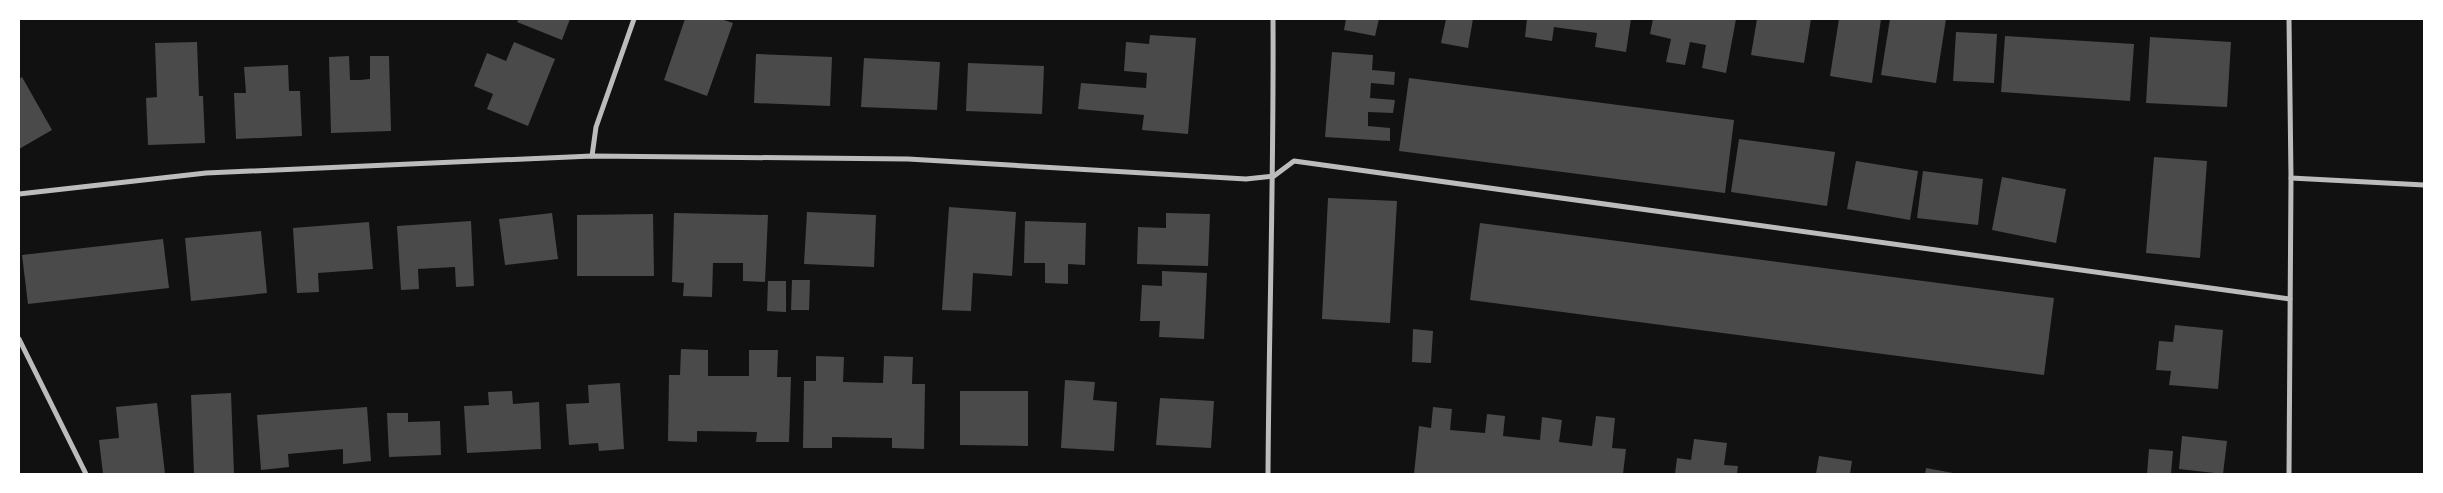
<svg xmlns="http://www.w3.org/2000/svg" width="2443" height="493" viewBox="0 0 2443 493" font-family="'Work Sans',sans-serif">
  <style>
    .building { fill: #4a4a4a }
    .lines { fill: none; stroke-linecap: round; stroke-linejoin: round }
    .minor { stroke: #bcbcbc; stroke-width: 5 }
  </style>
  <rect width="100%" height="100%" fill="#111"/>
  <g class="building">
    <path d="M519 19H570L562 40 517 22Z"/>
    <path d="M685 19H721L733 23 707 96 664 80Z"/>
    <path d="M1346 19H1379L1375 36 1344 30Z"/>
    <path d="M1446 19H1473L1468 48 1441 43Z"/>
    <path d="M1527 19H1631L1626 52 1595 47 1597 33 1554 27 1552 41 1525 37Z"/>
    <path d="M1653 19H1736L1726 73 1702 68 1706 45 1690 42 1685 65 1666 62 1671 39 1650 34Z"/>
    <path d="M1757 19H1811L1804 63 1751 55Z"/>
    <path d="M1839 19H1881L1872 83 1830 76Z"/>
    <path d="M1890 19H1946L1936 83 1881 75Z"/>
    <path d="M1956 32 1997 34 1994 83 1953 81Z"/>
    <path d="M1150 35 1196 38 1188 134 1142 130 1144 115 1078 109 1081 83 1146 88 1147 73 1124 71 1126 42 1149 44Z"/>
    <path d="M2005 36 2134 44 2130 101 2001 92Z"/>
    <path d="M2150 37 2231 42 2227 107 2146 103Z"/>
    <path d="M197 42 199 96H203L205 143 148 145 146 98 157 97 155 43Z"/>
    <path d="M514 42 555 59 528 126 487 109 493 94 474 86 487 53 506 61Z"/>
    <path d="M1332 52 1373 55 1372 70 1395 72 1394 85 1371 83 1370 98 1395 100 1393 113 1368 112V126L1390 128V141L1325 137Z"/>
    <path d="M756 54 832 57 830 106 754 103Z"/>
    <path d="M349 56 350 80H360L370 79V56H389L391 131 331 133 329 57Z"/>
    <path d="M864 58 940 62 937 110 861 107Z"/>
    <path d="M968 63 1044 66 1042 114 966 111Z"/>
    <path d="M288 65 289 91H300L302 136 236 139 234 93H246L244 67Z"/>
    <path d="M22 77 52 130 19 149V79Z"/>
    <path d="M1409 78 1734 120 1725 193 1399 151Z"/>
    <path d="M1739 139 1835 152 1827 206 1731 192Z"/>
    <path d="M2154 157 2207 161 2200 258 2146 253Z"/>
    <path d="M1856 161 1918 171 1910 220 1847 209Z"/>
    <path d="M1923 171 1983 179 1978 225 1917 218Z"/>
    <path d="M2002 177 2066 189 2056 243 1992 230Z"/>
    <path d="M1328 198 1397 201 1390 323 1322 319Z"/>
    <path d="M949 207 1016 212 1012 276 973 273 971 311 942 310Z"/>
    <path d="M807 212 876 215 874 267 804 264Z"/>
    <path d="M552 213 558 259 505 265 499 219Z"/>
    <path d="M674 213 768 215 765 282 743 281V263H713L712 297 683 296 684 283 672 282Z"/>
    <path d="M1166 213 1210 214 1208 266 1137 264 1138 227 1166 228Z"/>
    <path d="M653 214 654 276H577V215Z"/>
    <path d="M471 221 474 286 456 287 455 267 436 268 418 269 419 289 401 290 397 226Z"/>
    <path d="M1025 221 1086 223 1085 265 1068 264V284L1045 283V263H1024Z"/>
    <path d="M369 222 373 269 318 273 319 292 297 293 293 228Z"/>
    <path d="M1480 223 2054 298 2044 375 1470 300Z"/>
    <path d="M261 231 267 293 191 301 185 238Z"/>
    <path d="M163 239 169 288 28 304 22 255Z"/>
    <path d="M1162 271 1207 273 1204 339 1159 337 1160 321H1140L1142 285 1162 286Z"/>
    <path d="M792 280H810L809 310H791Z"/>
    <path d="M768 281H786V312L767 311Z"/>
    <path d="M2175 325 2223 330 2218 389 2169 385 2171 371 2156 370 2159 341 2173 342Z"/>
    <path d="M1413 329 1433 331 1431 363 1412 362Z"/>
    <path d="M681 349 708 350V376H749V350H778L777 377H791L789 442H756L757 432 697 431V442L668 441 669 375H680Z"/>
    <path d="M816 356 844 357 843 382 883 383 884 356 913 357 912 384H925L924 449 892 448V438L832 437V448H803L804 381H816Z"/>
    <path d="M1065 380 1095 382 1093 400 1117 402 1114 451 1061 448Z"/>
    <path d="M620 383 624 449 599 451 598 443 569 445 566 404 589 403 588 385Z"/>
    <path d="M512 391 513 404 539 402 541 449 467 453 464 406 489 405 488 392Z"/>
    <path d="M960 391H1028V446L960 445Z"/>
    <path d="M231 393 234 474H194L191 395Z"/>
    <path d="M1160 398 1214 401 1211 448 1156 445Z"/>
    <path d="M157 403 165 474H103L99 440 119 438 116 407Z"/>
    <path d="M367 407 371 461 343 464V449L288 454 289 467 261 470 257 415Z"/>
    <path d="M1433 407 1452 409 1450 430 1485 433 1487 414 1505 416 1503 436 1540 440 1542 417 1562 420 1559 442 1592 446 1596 416 1615 418 1612 448 1626 449 1623 474H1414L1419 426 1431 428Z"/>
    <path d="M387 413H408V422L440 421 441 455 389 457Z"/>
    <path d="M2182 436 2227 441 2223 474 2179 469Z"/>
    <path d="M1694 439 1727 443 1724 465 1738 466 1737 474H1675L1677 458 1691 460Z"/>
    <path d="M2149 449 2173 451 2171 474H2147Z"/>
    <path d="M1819 456 1852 461 1850 474H1816Z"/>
    <path d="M1926 468 1953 473 1952 474H1925Z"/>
  </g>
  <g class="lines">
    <g class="minor">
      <path d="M592 156 596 127 634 19"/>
      <path d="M2291 178 2424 185"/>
      <path d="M19 194 206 173 592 156 908 159 1246 179 1274 176 1294 161 2290 299"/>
      <path d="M19 339 86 474"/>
      <path d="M1268 474C1269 322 1274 171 1273 19"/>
      <path d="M2289 474 2291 178 2289 19"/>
    </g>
  </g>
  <rect width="2443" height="493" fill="none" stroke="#ffffff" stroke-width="40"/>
</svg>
